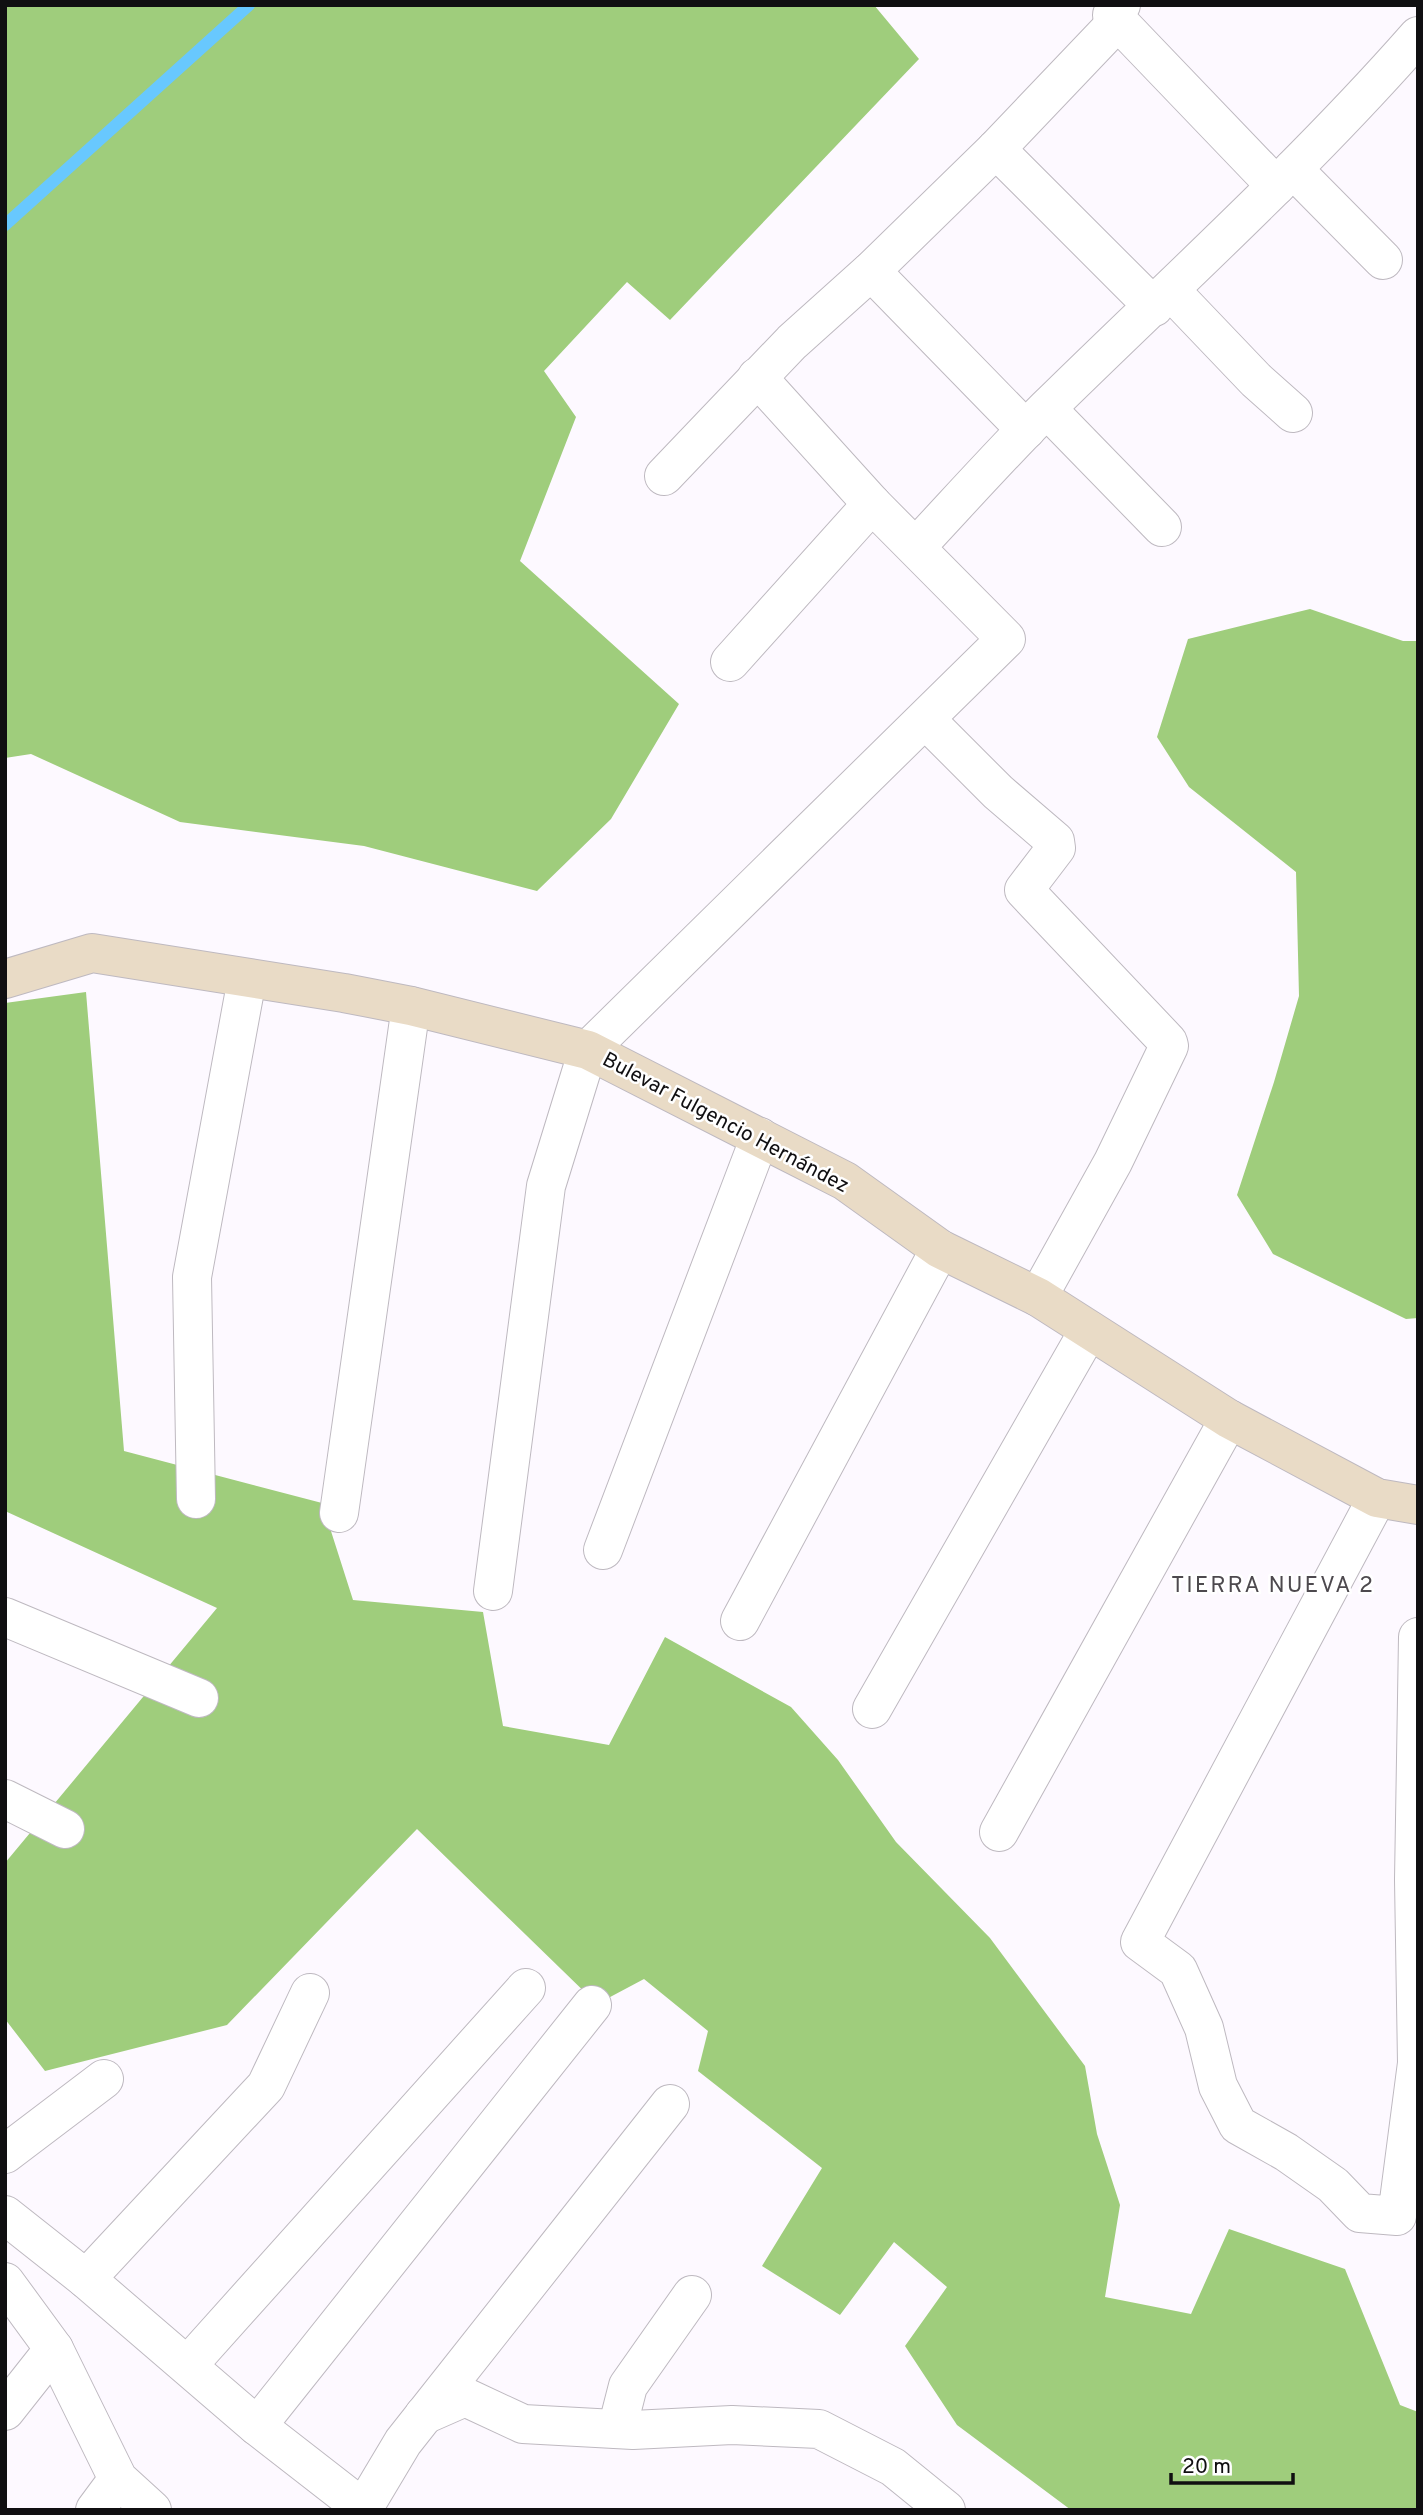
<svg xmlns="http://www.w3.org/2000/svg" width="1423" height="2515" viewBox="0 0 1423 2515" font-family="Overpass,sans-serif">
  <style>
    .forest { fill: #9fcd7c }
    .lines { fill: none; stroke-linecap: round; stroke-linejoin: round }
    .stream { stroke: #68c8fe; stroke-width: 12 }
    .street-casing { stroke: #beb9c0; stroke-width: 40 }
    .secondary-casing { stroke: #beb9c0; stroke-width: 40 }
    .street { stroke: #fff; stroke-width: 38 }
    .secondary { stroke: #e9dbc6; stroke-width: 38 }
    .labels { text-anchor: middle; stroke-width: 5; stroke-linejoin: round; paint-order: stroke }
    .street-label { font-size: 21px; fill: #100f11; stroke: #fff }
    .neighbourhood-label { font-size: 23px; letter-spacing: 2px; fill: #4d494e; stroke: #fff }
  </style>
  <rect width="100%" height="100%" fill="#fdf9ff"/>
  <g class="forest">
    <path d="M5 5H874L919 59 670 320 627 282 544 371 576 417 520 561 679 704 611 819 537 891 364 846 180 822 31 754 5 758Z"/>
    <path d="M1310 609 1403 641H1418V1318L1406 1319 1273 1254 1237 1195 1274 1082 1299 996 1296 872 1189 787 1157 737 1188 639Z"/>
    <path d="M86 992 124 1451 322 1503 353 1600 483 1612 503 1726 609 1745 665 1637 791 1707 838 1760 896 1842 990 1938 1085 2066 1097 2134 1120 2205 1105 2297 1191 2314 1229 2229 1345 2269 1400 2405 1418 2412V2510H1071L957 2425 905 2346 947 2287 894 2242 840 2315 762 2266 822 2168 698 2071 708 2031 644 1979 597 2004 417 1829 227 2025 45 2071 5 2019V1863L217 1608 5 1511V1003Z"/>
  </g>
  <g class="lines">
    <path class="stream" d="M5 225 249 5"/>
    <defs>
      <g id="street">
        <path d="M1121 5 1112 15 1276 186"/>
        <path d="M996 149 1154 307"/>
        <path d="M1293 169 1383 260"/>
        <path d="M871 271 1026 430"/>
        <path d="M1170 290 1256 380 1293 413"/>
        <path d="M1047 409 1162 527"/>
        <path d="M664 476 792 342 871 271 996 149 1118 21"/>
        <path d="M916 547C959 501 1002 453 1047 408 1172 285 1302 168 1418 36"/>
        <path d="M730 662 872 504"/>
        <path d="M926 720 998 792 1055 841 1056 848 1024 890 1168 1042 1169 1046 1113 1162 1038 1297"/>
        <path d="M1377 1498 1140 1942 1178 1970 1204 2028 1218 2086 1238 2125 1286 2152 1333 2185 1360 2213 1397 2216 1417 2063 1414 1880 1418 1637"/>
        <path d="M196 1499 192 1277 247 979"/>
        <path d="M339 1513 411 1006"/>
        <path d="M603 1550 760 1137"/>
        <path d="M493 1591 546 1186 588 1050 1006 639 872 504 757 377"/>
        <path d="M5 1617 199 1698"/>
        <path d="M740 1621 940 1249"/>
        <path d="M872 1709 1089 1330"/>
        <path d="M5 1799 65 1829"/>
        <path d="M999 1832 1229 1419"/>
        <path d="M5 2154 104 2079"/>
        <path d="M5 2215 86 2279 257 2426 365 2510"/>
        <path d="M86 2279 266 2086 310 1993"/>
        <path d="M5 2282 54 2349 118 2479 152 2510"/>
        <path d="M188 2365 526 1988"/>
        <path d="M5 2411 54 2349"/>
        <path d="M424 2415 465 2397 523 2424 633 2430 732 2425 819 2429 893 2467 946 2510"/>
        <path d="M257 2426 592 2005"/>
        <path d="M617 2429 628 2386 692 2295"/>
        <path d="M363 2509 403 2442 670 2104"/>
        <path d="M95 2510 118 2479"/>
      </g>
      <path id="secondary" d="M5 979 92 953 344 993 411 1006 588 1050 845 1181 940 1249 1038 1297 1229 1419 1377 1498 1418 1505"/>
    </defs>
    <use href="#street" class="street-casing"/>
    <use href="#secondary" class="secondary-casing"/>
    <use href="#street" class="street"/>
    <use href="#secondary" class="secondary"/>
  </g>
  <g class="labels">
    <g class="street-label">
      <text transform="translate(726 1122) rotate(28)" y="7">Bulevar Fulgencio Hernández</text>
    </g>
    <g class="neighbourhood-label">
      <text x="1273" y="1592">TIERRA NUEVA 2</text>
    </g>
  </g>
  <rect width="1423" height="2515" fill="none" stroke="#100f11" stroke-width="14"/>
  <path d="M1171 2473v10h122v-10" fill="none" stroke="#100f11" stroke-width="3.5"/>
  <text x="1182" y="2473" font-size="21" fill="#100f11" stroke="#ffffff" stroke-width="5" paint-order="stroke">20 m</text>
</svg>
